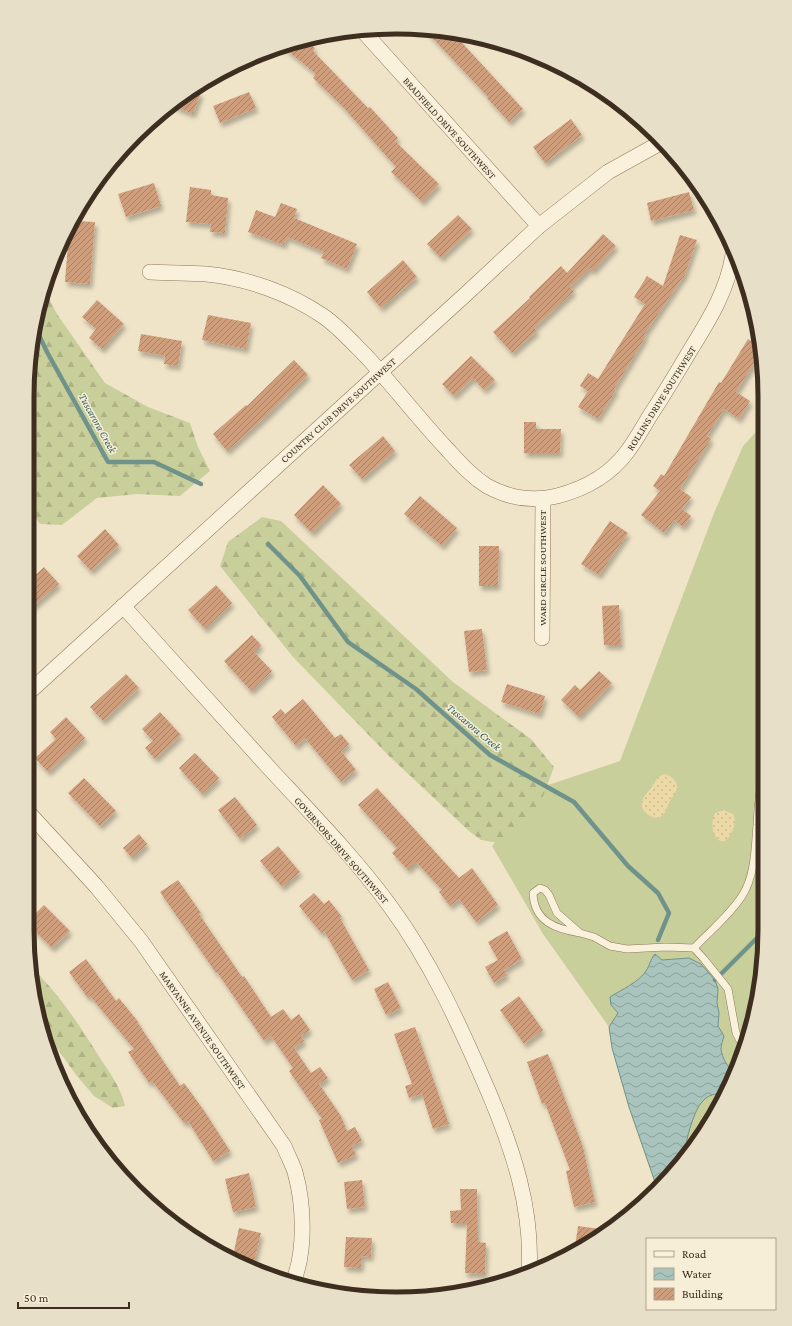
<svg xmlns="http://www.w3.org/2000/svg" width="792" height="1326" viewBox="0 0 792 1326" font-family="'Crimson Pro',serif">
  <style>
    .grass { fill: #c9cf9b }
    .forest { fill: url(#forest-firs) }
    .sand { fill: url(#sand-dots) }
    .water { fill: url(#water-waves); stroke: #6f938a }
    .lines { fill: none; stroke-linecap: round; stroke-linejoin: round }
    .stream { stroke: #6f938a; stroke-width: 4.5 }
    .building { fill: url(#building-hatch); filter: url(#shadow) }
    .service-casing { stroke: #8d765c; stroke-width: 8 }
    .minor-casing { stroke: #8d765c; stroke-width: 16 }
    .service { stroke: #faf1dc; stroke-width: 7 }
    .minor { stroke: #faf1dc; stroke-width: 15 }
    .labels { text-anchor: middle; stroke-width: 3; stroke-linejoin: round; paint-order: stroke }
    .street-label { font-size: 10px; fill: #3d2e20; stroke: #f7eed8 }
    .water-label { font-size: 11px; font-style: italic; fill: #2f5d5a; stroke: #f7eed8 }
    .rim { fill: none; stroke: #3d2e20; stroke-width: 5 }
  </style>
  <defs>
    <pattern id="forest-firs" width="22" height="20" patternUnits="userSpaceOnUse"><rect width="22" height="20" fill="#c9cf9b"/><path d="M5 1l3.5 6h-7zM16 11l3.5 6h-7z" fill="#aeb285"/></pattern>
    <pattern id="sand-dots" width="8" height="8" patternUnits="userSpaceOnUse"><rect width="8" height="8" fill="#ecd9a5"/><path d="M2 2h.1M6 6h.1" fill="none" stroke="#cbbb8e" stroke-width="1.8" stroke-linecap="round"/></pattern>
    <pattern id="water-waves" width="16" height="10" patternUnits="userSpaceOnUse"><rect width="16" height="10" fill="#a9c4bc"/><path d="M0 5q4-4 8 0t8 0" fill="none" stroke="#8ba098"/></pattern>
    <pattern id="building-hatch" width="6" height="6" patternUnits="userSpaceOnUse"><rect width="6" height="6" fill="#cf9f7d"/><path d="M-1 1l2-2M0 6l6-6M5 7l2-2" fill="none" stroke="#a98266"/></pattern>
    <filter id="shadow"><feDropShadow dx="2.5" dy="4.5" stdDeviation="2" flood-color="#0004"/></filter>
  </defs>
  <rect width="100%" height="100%" fill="#f0e4c8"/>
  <path class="grass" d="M764 423V954L745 1049 703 1135 656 1185 629 1107 612 1048 609 1027 543 934 492 846 545 786 620 761 714 513 743 446Z"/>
  <g class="forest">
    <path d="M44 289 57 314 105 383 148 407 190 423 198 447 210 471 180 496 137 494 97 498 62 525 40 524 28 508V372Z"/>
    <path d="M262 517 281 521 453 682 531 739 554 767 541 802 505 844 481 840 469 831 389 756 293 657 220 566 228 542Z"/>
    <path d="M33 969C60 995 80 1026 100 1058 110 1073 121 1088 125 1106L113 1108 94 1096 76 1075 57 1048 41 1014Z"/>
  </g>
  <g class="sand">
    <path d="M665 774C673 776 681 785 675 793 674 796 671 798 670 801 666 808 666 815 658 818 646 817 638 808 644 797 646 793 650 790 652 787 656 780 657 776 665 774Z"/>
    <path d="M723 810 733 814C736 819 735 824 733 829 723 857 706 831 715 813Z"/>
  </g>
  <path class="water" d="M655 954 662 960 689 958 701 964 715 980 718 989 717 1003 719 1013 718 1026 724 1036C723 1040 721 1045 721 1049 722 1057 727 1067 734 1072L723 1094C716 1093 708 1095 703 1101 694 1109 685 1142 685 1154L656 1185 629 1107 612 1048 609 1027 618 1013 611 1005 610 997C621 990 639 982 646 971 650 965 650 960 655 954Z"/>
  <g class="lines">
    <g class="stream">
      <path d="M36 329 47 352 108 462H154L201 484"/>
      <path d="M268 544 300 576 348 642 416 689 490 755 574 802 628 866 658 893 669 913 658 940"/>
      <path d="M715 980 756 939 764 933"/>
    </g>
  </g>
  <g class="building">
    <path d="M425 30 453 33 523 109 509 122 487 98 488 97Z"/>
    <path d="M305 40 315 48 313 51 368 108 370 107 398 138 395 141 439 184 422 202 391 172 396 167 343 107 313 78 316 74 283 47Z"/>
    <path d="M191 89 201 93 193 114 171 105Z"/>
    <path d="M249 92 256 108 220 123 213 106Z"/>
    <path d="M571 119 582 135 545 163 533 147Z"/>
    <path d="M154 183 161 206 126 217 118 194Z"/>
    <path d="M190 187 211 190V195L228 198 225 233 210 232 211 224 186 222Z"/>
    <path d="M689 192 694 210 651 221 647 203Z"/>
    <path d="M281 203 297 209 294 218 357 244 347 269 321 258 324 252 287 237 284 245 248 232 256 210 275 217Z"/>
    <path d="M458 215 472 229 441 258 427 244Z"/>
    <path d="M74 221 95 222 90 284 65 282 69 231Z"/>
    <path d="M603 234 616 246 593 271 590 268 570 287 574 291 534 328 537 331 512 353 493 332 530 298 529 297 561 266 567 273Z"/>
    <path d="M680 235 697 240 684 277H683L644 335 646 336 614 389 616 390 598 419 578 407 588 391 580 386 588 373 598 379 638 315 645 304 634 297 647 276 663 286Z"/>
    <path d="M403 260 417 277 381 308 367 292Z"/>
    <path d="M97 300 124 324 102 349 89 338 96 329 82 317Z"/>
    <path d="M208 315 251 323 246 349 202 340Z"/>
    <path d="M141 334 182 341 178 366 164 364 165 356 138 351Z"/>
    <path d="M748 339 760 347 761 352 736 392 750 401 739 419 724 409 707 436 711 439 680 489 691 497 682 509 691 516 683 527 674 520 664 533 641 515 660 491 653 486 661 474 664 476 719 382 721 383Z"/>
    <path d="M471 356 495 380 484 390 473 378 454 396 442 384Z"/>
    <path d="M294 360 308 375 265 417 227 451 213 434 246 405 247 406Z"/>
    <path d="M524 422H536V429H561L560 453H524Z"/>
    <path d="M383 436 395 451 362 479 349 465Z"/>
    <path d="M323 485 341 504 312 533 294 515Z"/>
    <path d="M420 496 457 528 442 546 404 514Z"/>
    <path d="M610 521 628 533 599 575 581 564Z"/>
    <path d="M105 529 119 545 91 571 77 556Z"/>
    <path d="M479 546H499L498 586H479Z"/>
    <path d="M44 567 59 584 27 611 28 582Z"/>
    <path d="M216 585 232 603 205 629 188 610Z"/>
    <path d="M619 605 621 645H604L602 606Z"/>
    <path d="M482 629 487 670 469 672 464 631Z"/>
    <path d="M252 635 261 645 254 652 272 671 251 691 224 661Z"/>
    <path d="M599 671 612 683 579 717 561 700 575 685 580 690Z"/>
    <path d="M126 674 139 688 103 721 90 707Z"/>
    <path d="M507 684 545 696 540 714 501 702Z"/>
    <path d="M303 699 335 738 341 734 349 744 341 751 356 770 341 782 305 738 296 746 272 717 281 709 285 714Z"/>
    <path d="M160 712 181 735 155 759 145 748 153 741 142 729Z"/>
    <path d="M66 717 85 738 48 772 35 758 56 739 50 732Z"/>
    <path d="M195 753 219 778 202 794 179 768Z"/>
    <path d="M84 778 116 811 100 826 68 793Z"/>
    <path d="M377 788 459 878 472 868 498 905 476 922 459 899 450 906 439 892 442 890 416 862 408 870 392 853 397 848 358 805Z"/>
    <path d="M235 797 257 825 240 839 218 810Z"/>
    <path d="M139 834 147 844 132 858 123 848Z"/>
    <path d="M278 846 300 872 282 887 260 861Z"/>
    <path d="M178 880 201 913 199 914 242 977 244 976 271 1017 283 1009 291 1020 299 1014 310 1030 301 1036 304 1041 294 1048 311 1073 320 1067 328 1078 319 1084 341 1116 347 1131 355 1127 362 1141 352 1146 356 1155 338 1163 319 1120 322 1119 289 1071 293 1068 271 1036 264 1041 217 972 216 973 160 892Z"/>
    <path d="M314 893 324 904 329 900 342 917 340 918 369 970 352 980 324 931 321 933 299 906Z"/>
    <path d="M44 905 70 931 52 948 27 923V922Z"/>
    <path d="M507 931 522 959 504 970 507 975 494 983 485 967 498 960 488 942Z"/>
    <path d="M86 959 116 1001 119 998 139 1023H138L180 1086 184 1083 205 1112 230 1151 213 1161 188 1121 184 1123 152 1081 149 1083 128 1052 134 1049 90 996 88 998 69 972Z"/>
    <path d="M388 982 401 1008 386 1015 374 989Z"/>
    <path d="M519 996 543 1030 524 1044 500 1010Z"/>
    <path d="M415 1027 449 1124 433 1129 422 1094 409 1098 405 1086 412 1084 394 1034Z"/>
    <path d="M548 1054 583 1147 595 1202 574 1207 566 1171 570 1170 545 1103 542 1104 527 1062Z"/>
    <path d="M249 1173 256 1207 233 1212 225 1179Z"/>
    <path d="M362 1180 365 1207 347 1209 344 1182Z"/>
    <path d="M460 1189H477L478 1242 486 1243 485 1274 465 1273 467 1223H451L450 1211 461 1210Z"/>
    <path d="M578 1226 607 1230 575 1247Z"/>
    <path d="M239 1228 261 1233 253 1266 233 1256Z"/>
    <path d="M346 1237 372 1238 371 1257 362 1256 361 1268 344 1267Z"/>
  </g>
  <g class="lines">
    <defs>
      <g id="service">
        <path d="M580 933C556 929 534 922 533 893L540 888 545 890 549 895 557 913 580 933 594 937 610 946 627 949 666 947 694 948"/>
        <path d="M745 1050 736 1033 728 989 704 959 694 948C710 931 729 916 742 896 755 876 755 848 757 825 758 806 760 785 764 767"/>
      </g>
      <g id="minor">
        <path d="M362 30 539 226"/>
        <path d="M150 272C169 273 188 273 206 274 247 278 289 293 323 316 339 327 353 343 367 357 394 387 419 419 446 448 459 462 471 476 487 486 509 498 533 502 557 496 584 489 610 475 627 452 636 440 643 427 651 414 665 393 678 371 691 349 710 318 727 291 733 255"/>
        <path d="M123 606C172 661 222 716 271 770 312 814 354 857 390 906 432 963 461 1028 489 1093 513 1150 533 1209 529 1272"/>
        <path d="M542 638 543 499"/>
        <path d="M27 694 466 294 539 226 608 172 662 142"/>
        <path d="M27 811 96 886 141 941 284 1146C287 1154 292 1163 295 1172 304 1204 306 1251 293 1282"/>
      </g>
    </defs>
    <use href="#service" class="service-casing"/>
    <use href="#minor" class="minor-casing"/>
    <use href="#service" class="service"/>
    <use href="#minor" class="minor"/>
  </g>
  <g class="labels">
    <g class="street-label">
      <text transform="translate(450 128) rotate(48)" y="4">BRADFIELD DRIVE SOUTHWEST</text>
      <text transform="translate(661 398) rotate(-58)" y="4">ROLLINS DRIVE SOUTHWEST</text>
      <text transform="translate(338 410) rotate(-42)" y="4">COUNTRY CLUB DRIVE SOUTHWEST</text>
      <text transform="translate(542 568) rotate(-90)" y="4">WARD CIRCLE SOUTHWEST</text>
      <text transform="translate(342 850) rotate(49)" y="4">GOVERNORS DRIVE SOUTHWEST</text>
      <text transform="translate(203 1030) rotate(55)" y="4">MARYANNE AVENUE SOUTHWEST</text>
    </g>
    <g class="water-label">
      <text transform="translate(98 423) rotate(61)" y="4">Tuscarora Creek</text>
      <text transform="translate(474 727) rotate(40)" y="4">Tuscarora Creek</text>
    </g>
  </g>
  <path d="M0 0H792V1326H0ZM396 34H396A362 362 0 0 1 758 396V930A362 362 0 0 1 396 1292H396A362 362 0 0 1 34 930V396A362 362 0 0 1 396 34Z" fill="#e8dfc9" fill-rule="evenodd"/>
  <path class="rim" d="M396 34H396A362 362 0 0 1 758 396V930A362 362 0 0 1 396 1292H396A362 362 0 0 1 34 930V396A362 362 0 0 1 396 34Z"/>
  <rect x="646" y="1238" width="130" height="72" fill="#f7eed8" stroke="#ada18e"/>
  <rect x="654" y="1251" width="20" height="6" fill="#faf1dc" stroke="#ada18e"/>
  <text x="682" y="1258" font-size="12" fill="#3d2e20">Road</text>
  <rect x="654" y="1268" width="20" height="12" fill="url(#water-waves)" stroke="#ada18e"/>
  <text x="682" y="1278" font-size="12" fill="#3d2e20">Water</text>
  <rect x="654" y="1288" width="20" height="12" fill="url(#building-hatch)" stroke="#ada18e"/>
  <text x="682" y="1298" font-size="12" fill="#3d2e20">Building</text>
  <path d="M18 1302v6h111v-6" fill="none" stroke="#3d2e20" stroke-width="2"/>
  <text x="24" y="1302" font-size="12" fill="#3d2e20" stroke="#f7eed8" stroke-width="3" paint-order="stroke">50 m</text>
</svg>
